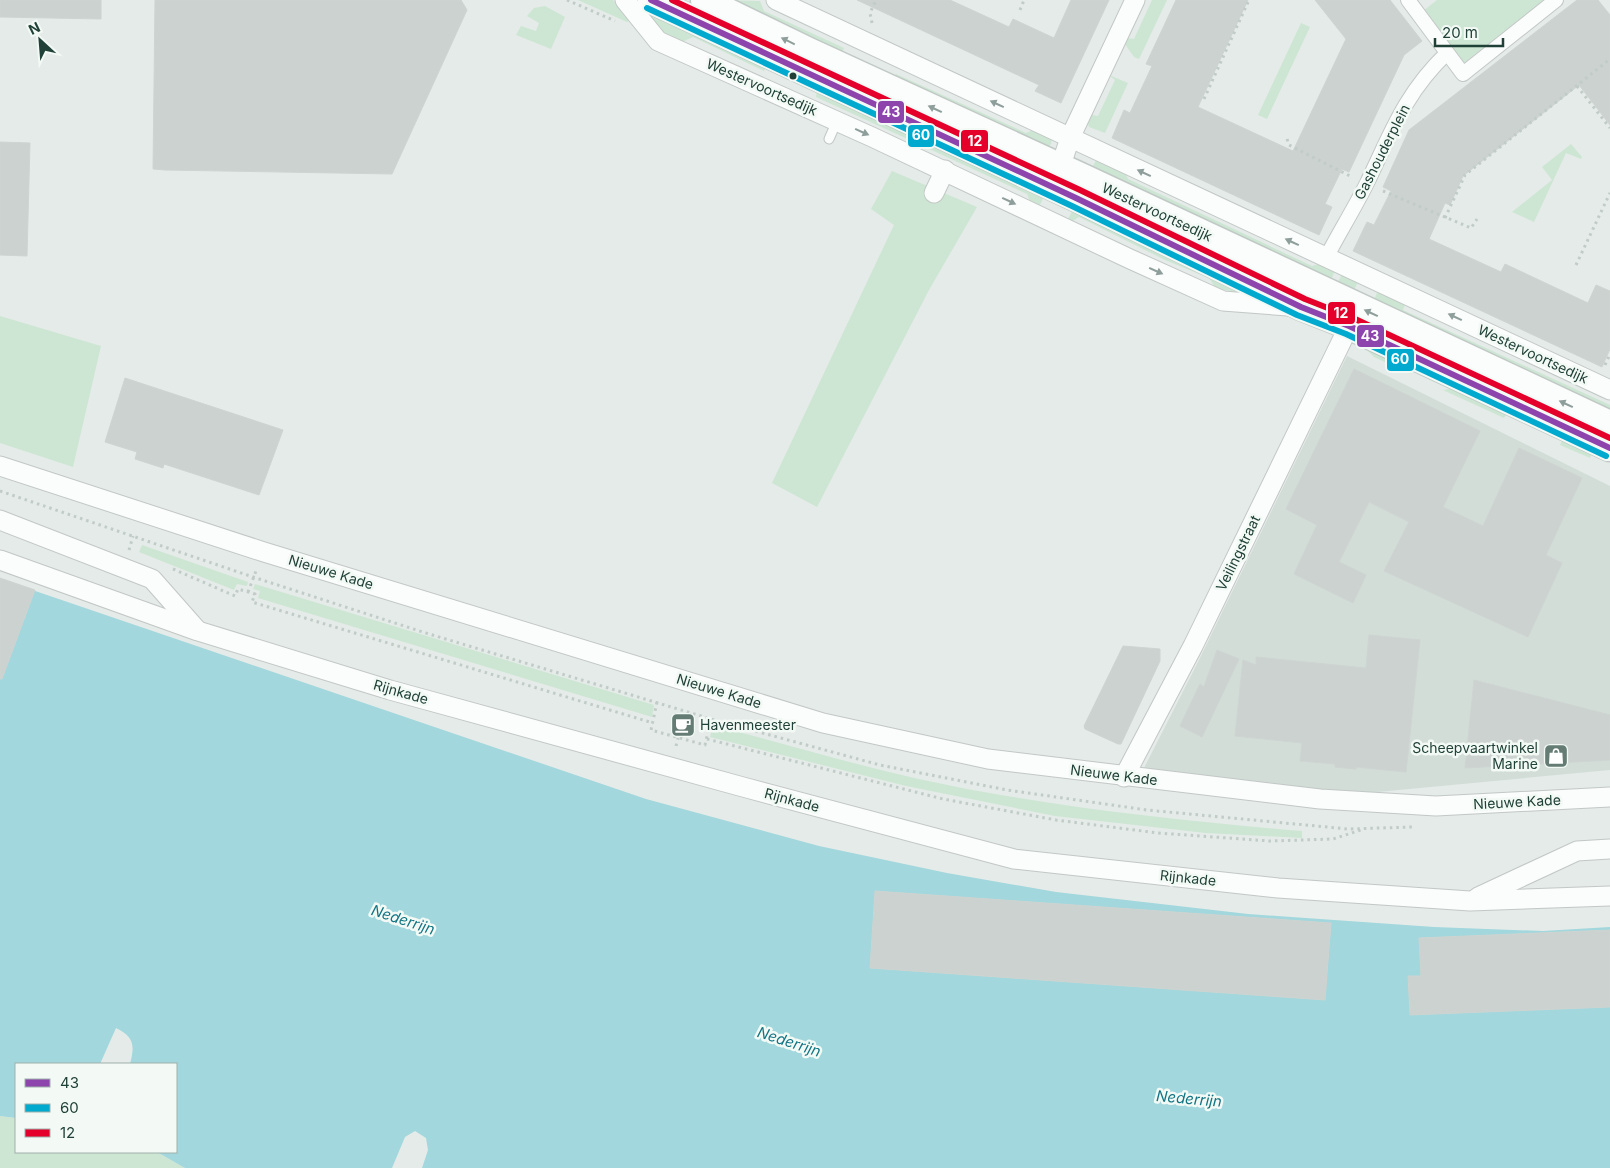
<svg xmlns="http://www.w3.org/2000/svg" width="1610" height="1168" viewBox="0 0 1610 1168" font-family="Inter,sans-serif">
  <style>
    .built { fill: #d2ddd8 }
    .green { fill: #cde6d3 }
    .water { fill: #a1d7dd }
    .building { fill: #ccd2cf; stroke: #ced4d1 }
    .lines { fill: none; stroke-linecap: round; stroke-linejoin: round }
    .service-casing { stroke: #c2c8c5; stroke-width: 11 }
    .pedestrian-casing { stroke: #c2c8c5; stroke-width: 16 }
    .minor-casing { stroke: #c2c8c5; stroke-width: 21 }
    .secondary-casing { stroke: #c0c9c5; stroke-width: 29 }
    .path { stroke: #c1cbc7; stroke-width: 3; stroke-dasharray: 2.5 4; stroke-linecap: butt }
    .service { stroke: #fbfcfc; stroke-width: 9 }
    .pedestrian { stroke: #fbfcfc; stroke-width: 14 }
    .minor { stroke: #fbfcfc; stroke-width: 19 }
    .secondary { stroke: #fbfcfc; stroke-width: 26 }
    .bus-1-casing { stroke: #f3faf6; stroke-width: 10 }
    .bus-2-casing { stroke: #f3faf6; stroke-width: 10 }
    .bus-3-casing { stroke: #f3faf6; stroke-width: 10 }
    .bus-1 { stroke: #8e44ad; stroke-width: 6 }
    .bus-2 { stroke: #00a9ce; stroke-width: 6 }
    .bus-3 { stroke: #e4002b; stroke-width: 6 }
    .oneway { fill: #8e9e9a }
    .bus-dot { fill: #204137; stroke: #f3faf6; stroke-width: 2 }
    .labels { text-anchor: middle; stroke-width: 5; stroke-linejoin: round; paint-order: stroke }
    .street-label { font-size: 14px; fill: #204137; stroke: #f3faf6 }
    .poi-label { font-size: 14px; fill: #204137; stroke: #f3faf6; text-anchor: start }
    .water-label { font-size: 15px; font-style: italic; fill: #137483; stroke: #f3faf6 }
    .line-badge { stroke: #f3faf6; stroke-width: 2 }
    .badge-label { font-size: 14px; text-anchor: middle; font-weight: bold; fill: #fff }
  </style>
  <rect width="100%" height="100%" fill="#e5ebe8"/>
  <path class="built" d="M1347 356 1610 486V770L1303 799 1142 772 1198 662Z"/>
  <g class="green">
    <path d="M578 0H613L629 21 627 22Z"/>
    <path d="M718 0 760 1 764 11 844 48 840 58Z"/>
    <path d="M1152 0H1167L1139 59 1134 57 1125 44 1127 38 1134 39Z"/>
    <path d="M1437 0H1544L1464 63 1423 11Z"/>
    <path d="M638 2 767 62 764 71 693 37 682 42 660 32Z"/>
    <path d="M545 6 565 17 551 49 516 35 521 26 536 31 539 23 527 16 534 8Z"/>
    <path d="M1301 23 1310 27 1267 119 1258 115Z"/>
    <path d="M896 74 1026 133 1036 129 1052 138 1051 144 1048 147 892 81Z"/>
    <path d="M1109 75 1128 83 1105 133 1089 127 1088 123 1092 115 1098 116 1115 80Z"/>
    <path d="M817 89 1046 192 1039 207 1031 204 1027 194 816 97Z"/>
    <path d="M1571 144 1582 157 1581 159 1566 153 1534 222 1512 212 1552 180 1542 167Z"/>
    <path d="M1097 158 1124 170 1128 179 1312 266 1322 263 1336 269 1328 286 1089 174Z"/>
    <path d="M892 171 977 207 929 290 817 507 772 483 894 225 871 209Z"/>
    <path d="M1075 206 1257 294 1216 289 1209 278 1165 260 1079 217 1071 222 1068 219Z"/>
    <path d="M1343 272 1359 280 1351 296 1335 288Z"/>
    <path d="M1379 289 1406 302 1403 310 1610 405V417L1371 306Z"/>
    <path d="M0 316 101 346 73 467 0 443Z"/>
    <path d="M1364 347 1396 354 1411 374 1374 357Z"/>
    <path d="M1465 387 1507 413 1504 418 1443 390Z"/>
    <path d="M1563 438 1592 452 1590 458 1560 445Z"/>
    <path d="M142 545 248 582 247 586 237 584 234 590 139 552Z"/>
    <path d="M255 584 654 705 652 717 258 598 260 591 253 589Z"/>
    <path d="M713 725C803 749 892 776 984 792 1089 811 1196 822 1302 831V838L1206 833 1055 816 906 786 710 737Z"/>
    <path d="M0 1116 16 1118V1152H157L185 1168H0Z"/>
  </g>
  <path class="water" d="M0 579 646 799 819 846 947 873 1056 892 1248 914 1434 927 1543 931 1610 927V1168H422L428 1150 426 1138 415 1131 405 1137 392 1168H185L157 1152H176V1064H130C135 1045 134 1037 116 1028L100 1064H16V1118L0 1116Z"/>
  <g class="building">
    <path d="M0 0H101V19L0 17Z"/>
    <path d="M155 0H461L467 10 392 174 165 170 153 169Z"/>
    <path d="M857 0H950L1009 27 1013 19 1054 38 1071 0H1109L1061 103 1035 91 1039 85Z"/>
    <path d="M1176 0H1248L1198 107 1293 151 1346 39 1315 0H1390L1422 41 1404 55 1349 172 1342 169 1325 204 1332 207 1319 235 1112 138 1124 110 1130 113 1152 66 1146 64Z"/>
    <path d="M1577 0H1598L1610 15V125L1579 85 1463 176 1450 205 1445 203 1429 239 1501 272 1505 264 1588 303 1596 285 1610 291V349L1602 367 1353 251 1367 222 1374 225 1391 191 1383 187 1409 130Z"/>
    <path d="M0 142 30 143 27 256 0 255Z"/>
    <path d="M1354 369 1480 431 1443 507 1483 526 1519 448 1582 478 1546 555 1562 563 1528 637 1384 571 1409 522 1369 502 1339 562 1366 575 1353 603 1294 574 1317 525 1286 509Z"/>
    <path d="M125 378 283 430 259 495 164 464 163 468 135 459 137 452 105 442Z"/>
    <path d="M0 578 35 590 2 679H0Z"/>
    <path d="M1369 635 1420 640 1406 772 1356 767V769L1335 767V764L1300 761 1302 743 1235 736 1243 660 1256 665V657L1366 668Z"/>
    <path d="M1123 646 1160 649V661L1121 744H1118L1085 729 1084 726Z"/>
    <path d="M1217 650 1239 659 1202 737 1180 726 1200 684 1204 687Z"/>
    <path d="M1474 680 1610 715V760L1465 768Z"/>
    <path d="M875 891 1331 923 1325 1000 870 968Z"/>
    <path d="M1610 930V1007L1410 1015 1408 976H1421L1419 938Z"/>
  </g>
  <g class="lines">
    <defs>
      <path id="service" d="M829 139 837 121"/>
      <g id="pedestrian">
        <path d="M1408 0 1463 74 1556 0"/>
        <path d="M1326 258C1339 233 1354 209 1367 183 1391 133 1405 93 1447 53"/>
      </g>
      <g id="minor">
        <path d="M625 0 658 41 872 137 1130 259 1223 301 1288 306"/>
        <path d="M776 0 1610 390"/>
        <path d="M1057 177 1070 138 1135 0"/>
        <path d="M934 193 945 170"/>
        <path d="M0 466 264 552 823 723 988 759 1320 799 1436 806 1610 797"/>
        <path d="M0 520 152 579 197 630"/>
        <path d="M0 560 198 631 390 690 743 787 1014 859 1278 888 1470 901 1610 896"/>
        <path d="M1124 777 1193 646 1349 326"/>
        <path d="M1478 897 1577 851 1610 849"/>
      </g>
      <g id="secondary">
        <path d="M651 0 1076 198 1301 307 1349 326 1610 448"/>
        <path d="M704 0 809 51 1085 178 1610 424"/>
      </g>
    </defs>
    <use href="#service" class="service-casing"/>
    <use href="#pedestrian" class="pedestrian-casing"/>
    <use href="#minor" class="minor-casing"/>
    <use href="#secondary" class="secondary-casing"/>
    <g class="path">
      <path d="M567 0 615 21"/>
      <path d="M1020 10 1024 0"/>
      <path d="M872 23 870 13 876 0"/>
      <path d="M1577 86 1610 128"/>
      <path d="M1204 99 1249 0"/>
      <path d="M1287 139 1289 145 1352 177"/>
      <path d="M1383 191 1471 228 1477 219"/>
      <path d="M1445 218 1465 175 1610 59"/>
      <path d="M1576 265 1610 193"/>
      <path d="M1605 365 1610 354"/>
      <path d="M0 491 253 577 426 633 711 719 880 765 1007 790 1147 810 1348 829 1413 827"/>
      <path d="M129 550 133 536"/>
      <path d="M173 569 235 596 238 589 255 594 252 602 653 723"/>
      <path d="M248 592 256 571"/>
      <path d="M657 702 651 730 705 745 711 719"/>
      <path d="M707 739 943 799 1056 820 1158 833 1270 841 1333 839 1361 830"/>
      <path d="M676 746 678 738"/>
    </g>
    <use href="#service" class="service"/>
    <use href="#pedestrian" class="pedestrian"/>
    <use href="#minor" class="minor"/>
    <use href="#secondary" class="secondary"/>
    <defs>
      <path id="bus-1" d="M651 0 1076 198 1301 307 1349 326 1610 448"/>
      <path id="bus-2" d="M647 8 1072 206 1297 315 1346 334 1606 456"/>
      <path id="bus-3" d="M672 0 1080 190 1305 299 1353 318 1610 438"/>
    </defs>
    <use href="#bus-1" class="bus-1-casing"/>
    <use href="#bus-2" class="bus-2-casing"/>
    <use href="#bus-3" class="bus-3-casing"/>
    <use href="#bus-1" class="bus-1"/>
    <use href="#bus-2" class="bus-2"/>
    <use href="#bus-3" class="bus-3"/>
  </g>
  <defs><path id="oneway-solid" d="M-6-.8H1V-3.2L6.5 0L1 3.2V.8H-6Z" transform="scale(1.25)"/></defs>
  <g class="oneway">
    <use href="#oneway-solid" transform="translate(788 41) rotate(-154)"/>
    <use href="#oneway-solid" transform="translate(997 104) rotate(-155)"/>
    <use href="#oneway-solid" transform="translate(935 109) rotate(-155)"/>
    <use href="#oneway-solid" transform="translate(862 132) rotate(24)"/>
    <use href="#oneway-solid" transform="translate(1144 173) rotate(-155)"/>
    <use href="#oneway-solid" transform="translate(1009 201) rotate(25)"/>
    <use href="#oneway-solid" transform="translate(1292 242) rotate(-155)"/>
    <use href="#oneway-solid" transform="translate(1156 271) rotate(24)"/>
    <use href="#oneway-solid" transform="translate(1371 313) rotate(-155)"/>
    <use href="#oneway-solid" transform="translate(1455 317) rotate(-155)"/>
    <use href="#oneway-solid" transform="translate(1566 404) rotate(-155)"/>
  </g>
  <defs>
    <symbol id="cafe-square" viewBox="-11 -11 22 22"><rect x="-9" y="-9" width="18" height="18" rx="4" fill="#657c75" stroke="#f3faf6"/><path d="M-5.5-4.5H6V0H3Q3 3.5 0 3.5H-2.5Q-5.5 3.5-5.5 0ZM3-3.2v2h1.7v-2ZM-6 4.5H4V6H-6Z" fill="#fff"/></symbol>
    <symbol id="shop-square" viewBox="-11 -11 22 22"><rect x="-9" y="-9" width="18" height="18" rx="4" fill="#657c75" stroke="#f3faf6"/><path d="M-5-2.5h2.3a2.7 3.5 0 0 1 5.4 0H5L5.5 6h-11ZM-1.5-2.5h3a1.5 2.3 0 0 0-3 0Z" fill="#fff"/></symbol>
  </defs>
  <g fill-rule="evenodd">
    <use href="#cafe-square" x="669" y="711" width="28" height="28"/>
    <use href="#shop-square" x="1542" y="742" width="28" height="28"/>
  </g>
  <circle class="bus-dot" cx="793" cy="76" r="4.5"/>
  <g class="labels">
    <g class="street-label">
      <text transform="translate(762 87) rotate(24)" y="5">Westervoortsedijk</text>
      <text transform="translate(1382 152) rotate(-63)" y="5">Gashouderplein</text>
      <text transform="translate(1157 212) rotate(25)" y="5">Westervoortsedijk</text>
      <text transform="translate(1533 354) rotate(25)" y="5">Westervoortsedijk</text>
      <text transform="translate(1238 553) rotate(-64)" y="5">Veilingstraat</text>
      <text transform="translate(331 572) rotate(17)" y="5">Nieuwe Kade</text>
      <text transform="translate(719 691) rotate(17)" y="5">Nieuwe Kade</text>
      <text transform="translate(401 692) rotate(16)" y="5">Rijnkade</text>
      <text transform="translate(1114 775) rotate(7)" y="5">Nieuwe Kade</text>
      <text transform="translate(792 800) rotate(15)" y="5">Rijnkade</text>
      <text transform="translate(1517 802) rotate(-3)" y="5">Nieuwe Kade</text>
      <text transform="translate(1188 878) rotate(6)" y="5">Rijnkade</text>
    </g>
    <g class="poi-label">
      <text x="700" y="730">Havenmeester</text>
      <text x="1538" y="753" text-anchor="end">Scheepvaartwinkel<tspan x="1538" dy="16">Marine</tspan></text>
    </g>
    <g class="water-label">
      <text transform="translate(403 920) rotate(18)" y="5">Nederrijn</text>
      <text transform="translate(789 1042) rotate(18)" y="5">Nederrijn</text>
      <text transform="translate(1189 1099) rotate(5)" y="5">Nederrijn</text>
    </g>
  </g>
  <g class="line-badge">
    <rect x="877" y="100" width="28" height="24" rx="5" fill="#8e44ad"/>
    <rect x="907" y="124" width="28" height="24" rx="5" fill="#00a9ce"/>
    <rect x="960" y="129" width="29" height="24" rx="5" fill="#e4002b"/>
    <rect x="1327" y="301" width="29" height="24" rx="5" fill="#e4002b"/>
    <rect x="1356" y="324" width="29" height="24" rx="5" fill="#8e44ad"/>
    <rect x="1386" y="348" width="29" height="24" rx="5" fill="#00a9ce"/>
  </g>
  <g class="badge-label">
    <text x="891" y="117">43</text>
    <text x="921" y="140">60</text>
    <text x="975" y="146">12</text>
    <text x="1341" y="318">12</text>
    <text x="1370" y="341">43</text>
    <text x="1400" y="364">60</text>
  </g>
  <rect x="15" y="1063" width="162" height="90" fill="#f3faf6" stroke="#9fb0aa"/>
  <rect x="25" y="1079" width="25" height="8" fill="#8e44ad" stroke="#9fb0aa"/>
  <text x="60" y="1088" font-size="15" fill="#204137">43</text>
  <rect x="25" y="1104" width="25" height="8" fill="#00a9ce" stroke="#9fb0aa"/>
  <text x="60" y="1113" font-size="15" fill="#204137">60</text>
  <rect x="25" y="1129" width="25" height="8" fill="#e4002b" stroke="#9fb0aa"/>
  <text x="60" y="1138" font-size="15" fill="#204137">12</text>
  <g transform="translate(40 40) rotate(334)" stroke="#f3faf6" stroke-width="4" paint-order="stroke">
  <path d="M0-4L9 19L0 12L-9 19Z" fill="#204137"/>
  <text y="-8" font-size="14" font-weight="bold" text-anchor="middle" fill="#204137">N</text>
  </g>
  <path d="M1435 38v8h68v-8" fill="none" stroke="#204137" stroke-width="2.5"/>
  <text x="1442" y="38" font-size="15" fill="#204137" stroke="#f3faf6" stroke-width="4" paint-order="stroke">20 m</text>
</svg>
